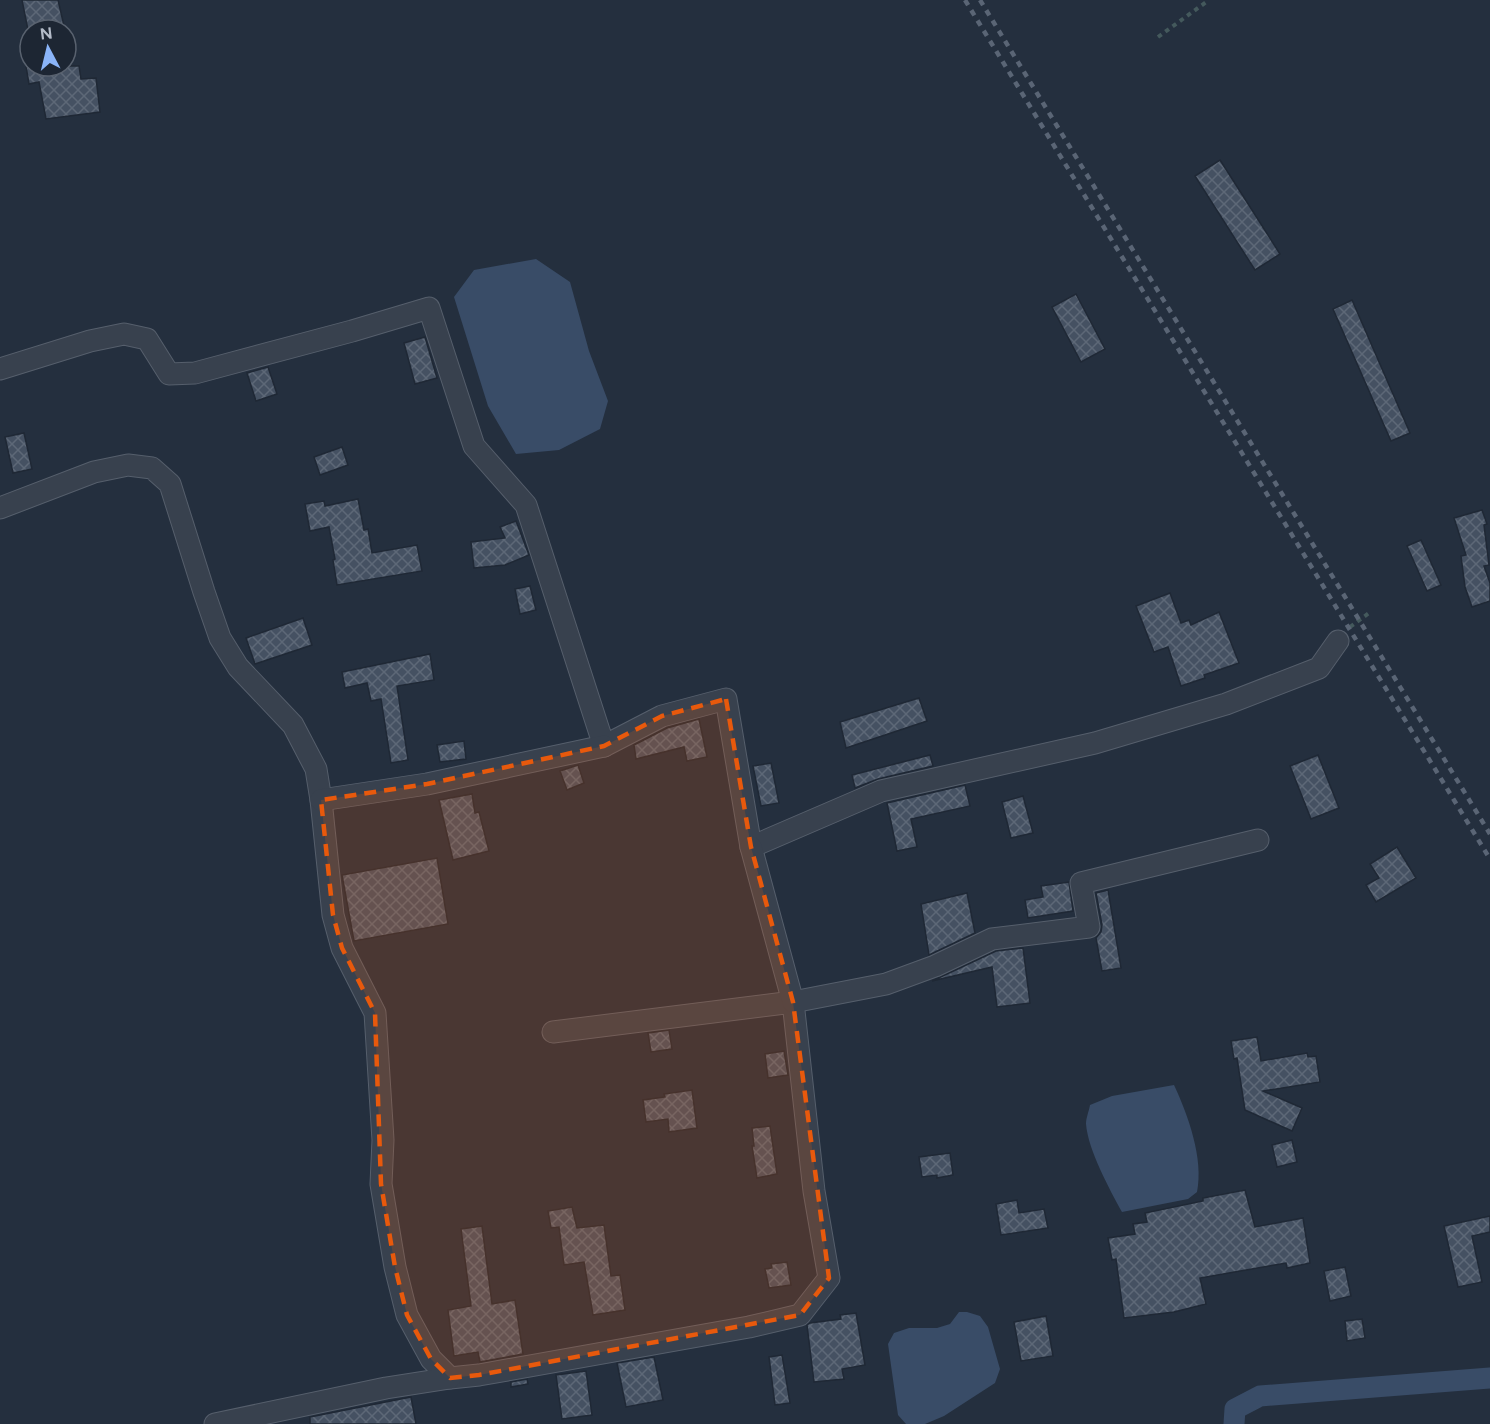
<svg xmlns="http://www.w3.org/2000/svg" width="1490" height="1424" viewBox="0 0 1490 1424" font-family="Figtree,sans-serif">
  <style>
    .water { fill: #394c67 }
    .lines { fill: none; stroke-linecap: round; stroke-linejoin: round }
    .canal { stroke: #394c67; stroke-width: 21 }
    .building { fill: url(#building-cross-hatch); stroke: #1f2835; stroke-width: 1.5 }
    .minor-casing { stroke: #565f6c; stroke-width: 23 }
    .path { stroke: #44595c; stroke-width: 4; stroke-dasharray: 4.5 4.5; stroke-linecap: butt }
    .minor { stroke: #38414e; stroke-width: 21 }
    .rail { stroke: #5a6575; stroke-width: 4.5; stroke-dasharray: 6 6; stroke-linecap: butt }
    .marked { fill: #e8590c; fill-opacity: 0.2; stroke: #e8590c; stroke-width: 4.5; stroke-dasharray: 12 8; stroke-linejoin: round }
  </style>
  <defs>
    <pattern id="building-cross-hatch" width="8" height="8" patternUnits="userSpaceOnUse" patternTransform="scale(1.5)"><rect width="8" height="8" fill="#455162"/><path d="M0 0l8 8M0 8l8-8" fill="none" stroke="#5d6877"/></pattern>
  </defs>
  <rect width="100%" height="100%" fill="#242f3e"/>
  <g class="water">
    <path d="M536 259 570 282 589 351 608 401 600 429 559 450 516 454 488 406 454 297 474 270Z"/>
    <path d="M1174 1085C1188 1115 1204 1159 1197 1192L1188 1199 1122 1212C1110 1190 1088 1150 1086 1124 1086 1118 1089 1111 1090 1105L1112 1096Z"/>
    <path d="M959 1312H967L980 1316 988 1327 1000 1369 995 1383 944 1416 925 1424H906L898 1415 888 1344 894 1333 909 1328H937L950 1324Z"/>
  </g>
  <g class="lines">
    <path class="canal" d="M1234 1424 1235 1409 1260 1396 1490 1378"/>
  </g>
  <g class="building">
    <path d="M22 0H58L65 30H28Z"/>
    <path d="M26 66H79L81 79 96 78 100 112 46 119 39 82 29 84Z"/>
    <path d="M1220 160 1280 254 1255 270 1195 176Z"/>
    <path d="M1076 294 1105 349 1081 362 1052 307Z"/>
    <path d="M1352 300 1410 433 1391 441 1333 309Z"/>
    <path d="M425 337 437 378 415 384 404 343Z"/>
    <path d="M268 367 277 394 256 401 247 373Z"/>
    <path d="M24 433 32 469 13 473 5 437Z"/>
    <path d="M342 447 348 465 320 475 314 457Z"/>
    <path d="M358 499 364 530 368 529 372 553 417 545 422 571 337 585 333 560 335 559 329 527 310 531 305 504 324 501 325 506Z"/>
    <path d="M1482 510 1487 524 1484 525 1489 565 1484 566 1490 583V601L1472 607 1465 587 1461 556 1466 555 1454 518Z"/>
    <path d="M516 521 529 555 505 565 474 568 471 542 505 538 500 527Z"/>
    <path d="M1421 540 1441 585 1427 591 1407 546Z"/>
    <path d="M530 586 536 610 520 614 515 589Z"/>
    <path d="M1170 593 1181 623 1189 620 1191 625 1219 612 1239 663 1204 675 1205 678 1181 686 1168 647 1154 652 1136 606Z"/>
    <path d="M303 618 312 645 255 664 246 638Z"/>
    <path d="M430 654 434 680 397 686 408 760 391 763 381 699 371 701 367 683 345 688 342 672Z"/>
    <path d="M919 698 927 721 846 748 840 722Z"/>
    <path d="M699 719 707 757 687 761 684 747 636 759 634 745 667 728Z"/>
    <path d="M464 741 466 759 440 762 437 745Z"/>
    <path d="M930 755 933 766 878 779 855 788 852 775Z"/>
    <path d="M1318 755 1339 808 1311 819 1290 766Z"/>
    <path d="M771 763 779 803 761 806 753 766Z"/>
    <path d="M578 765 584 783 567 790 560 771Z"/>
    <path d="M965 785 970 806 911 819 917 847 897 851 887 803Z"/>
    <path d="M472 794 475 813 479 812 489 851 453 860 439 800Z"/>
    <path d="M1023 796 1033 833 1011 838 1002 802Z"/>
    <path d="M1397 847 1416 878 1376 902 1366 885 1379 878 1370 864Z"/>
    <path d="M437 858 448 924 354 941 342 875Z"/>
    <path d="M1069 882 1073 911 1028 918 1025 900 1043 897 1041 886Z"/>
    <path d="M1108 890 1121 968 1102 971 1096 938 1101 932 1102 925 1096 893Z"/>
    <path d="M967 893 975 933 929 955 921 904Z"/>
    <path d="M1023 948 1030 1003 997 1007 992 967 932 981 996 951Z"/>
    <path d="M669 1030 672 1049 651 1052 648 1033Z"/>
    <path d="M1257 1037 1261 1061 1307 1053 1308 1057 1316 1056 1320 1082 1263 1091 1302 1108 1292 1131 1245 1110 1237 1058 1234 1059 1231 1041Z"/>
    <path d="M784 1051 788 1075 768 1078 765 1054Z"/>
    <path d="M692 1090 697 1128 669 1132 668 1119 646 1122 643 1100 665 1097 664 1094Z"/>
    <path d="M770 1126 777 1174 757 1178 752 1146H754L752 1128Z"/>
    <path d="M1292 1140 1297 1162 1277 1167 1272 1145Z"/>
    <path d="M950 1153 953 1175 937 1178V1175L922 1177 919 1157Z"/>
    <path d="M1245 1190 1255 1227 1303 1218 1310 1263 1287 1268 1286 1263 1200 1278 1206 1304 1174 1312 1124 1318 1116 1259 1112 1260 1108 1238 1135 1234 1133 1224 1147 1222 1145 1213 1203 1201V1198Z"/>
    <path d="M1017 1200 1019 1213 1044 1209 1048 1228 1001 1235 996 1204Z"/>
    <path d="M572 1207 577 1228 604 1225 611 1276 620 1275 625 1310 593 1315 584 1262 564 1265 559 1227 551 1228 548 1211Z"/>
    <path d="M1490 1216V1232L1472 1236 1482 1282 1458 1287 1444 1226Z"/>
    <path d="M482 1226 492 1304 515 1300 523 1354 480 1362 478 1352 454 1356 448 1310 471 1306 461 1229Z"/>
    <path d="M787 1262 791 1285 769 1288 765 1269 772 1268 771 1264Z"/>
    <path d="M1345 1267 1351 1296 1330 1301 1324 1271Z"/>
    <path d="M856 1313 865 1365 842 1369 844 1379 814 1382 807 1325 810 1323 841 1319 840 1315Z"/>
    <path d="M1046 1316 1053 1356 1021 1361 1014 1322Z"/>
    <path d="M1362 1319 1365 1338 1347 1341 1345 1321Z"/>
    <path d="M782 1355 790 1403 775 1405 769 1357Z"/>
    <path d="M654 1357 663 1400 626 1407 617 1363Z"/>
    <path d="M586 1371 592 1415 562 1419 556 1375Z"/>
    <path d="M527 1379 528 1384 511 1387V1382Z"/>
    <path d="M411 1397 416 1424H310V1417Z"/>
  </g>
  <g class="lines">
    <defs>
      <g id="minor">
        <path d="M0 369 90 341 124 334 147 339 169 374 195 373 352 331 429 308 474 446 526 505 604 746 662 716 726 699 751 847 881 791 1095 743 1226 704 1319 668 1338 641"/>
        <path d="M0 508 94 472 128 465 152 468 170 484 204 592 220 638 238 667 293 725 316 769 321 800 333 915 342 948 375 1013 383 1140 381 1184 395 1267 407 1315 431 1359 450 1378 479 1375 749 1327 800 1315 829 1278 814 1191 793 1002 553 1032"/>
        <path d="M321 800 427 784 604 746"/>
        <path d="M751 847 793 1002 886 984 935 966 992 939 1089 927 1081 883 1258 840"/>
        <path d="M215 1424 386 1388 450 1378"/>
      </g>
    </defs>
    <use href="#minor" class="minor-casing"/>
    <g class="path">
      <path d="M1158 37 1209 0"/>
      <path d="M1350 627 1369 613"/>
    </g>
    <use href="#minor" class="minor"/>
    <g class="rail">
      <path d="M965 0 1490 859"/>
      <path d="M980 0 1490 834"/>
    </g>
  </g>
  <path class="marked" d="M726 699 751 847 793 1002 829 1278 800 1315 479 1375 450 1378 431 1359 407 1315 395 1267 381 1184 375 1013 342 948 333 915 321 800 427 784 604 746 662 716Z"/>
  <g transform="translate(48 48) rotate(353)"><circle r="28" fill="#1d2633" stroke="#59626f" stroke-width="1.5"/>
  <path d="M0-4.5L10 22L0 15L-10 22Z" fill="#8ab4f8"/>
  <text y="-9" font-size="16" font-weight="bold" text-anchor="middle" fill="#b4bcc9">N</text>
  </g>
</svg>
